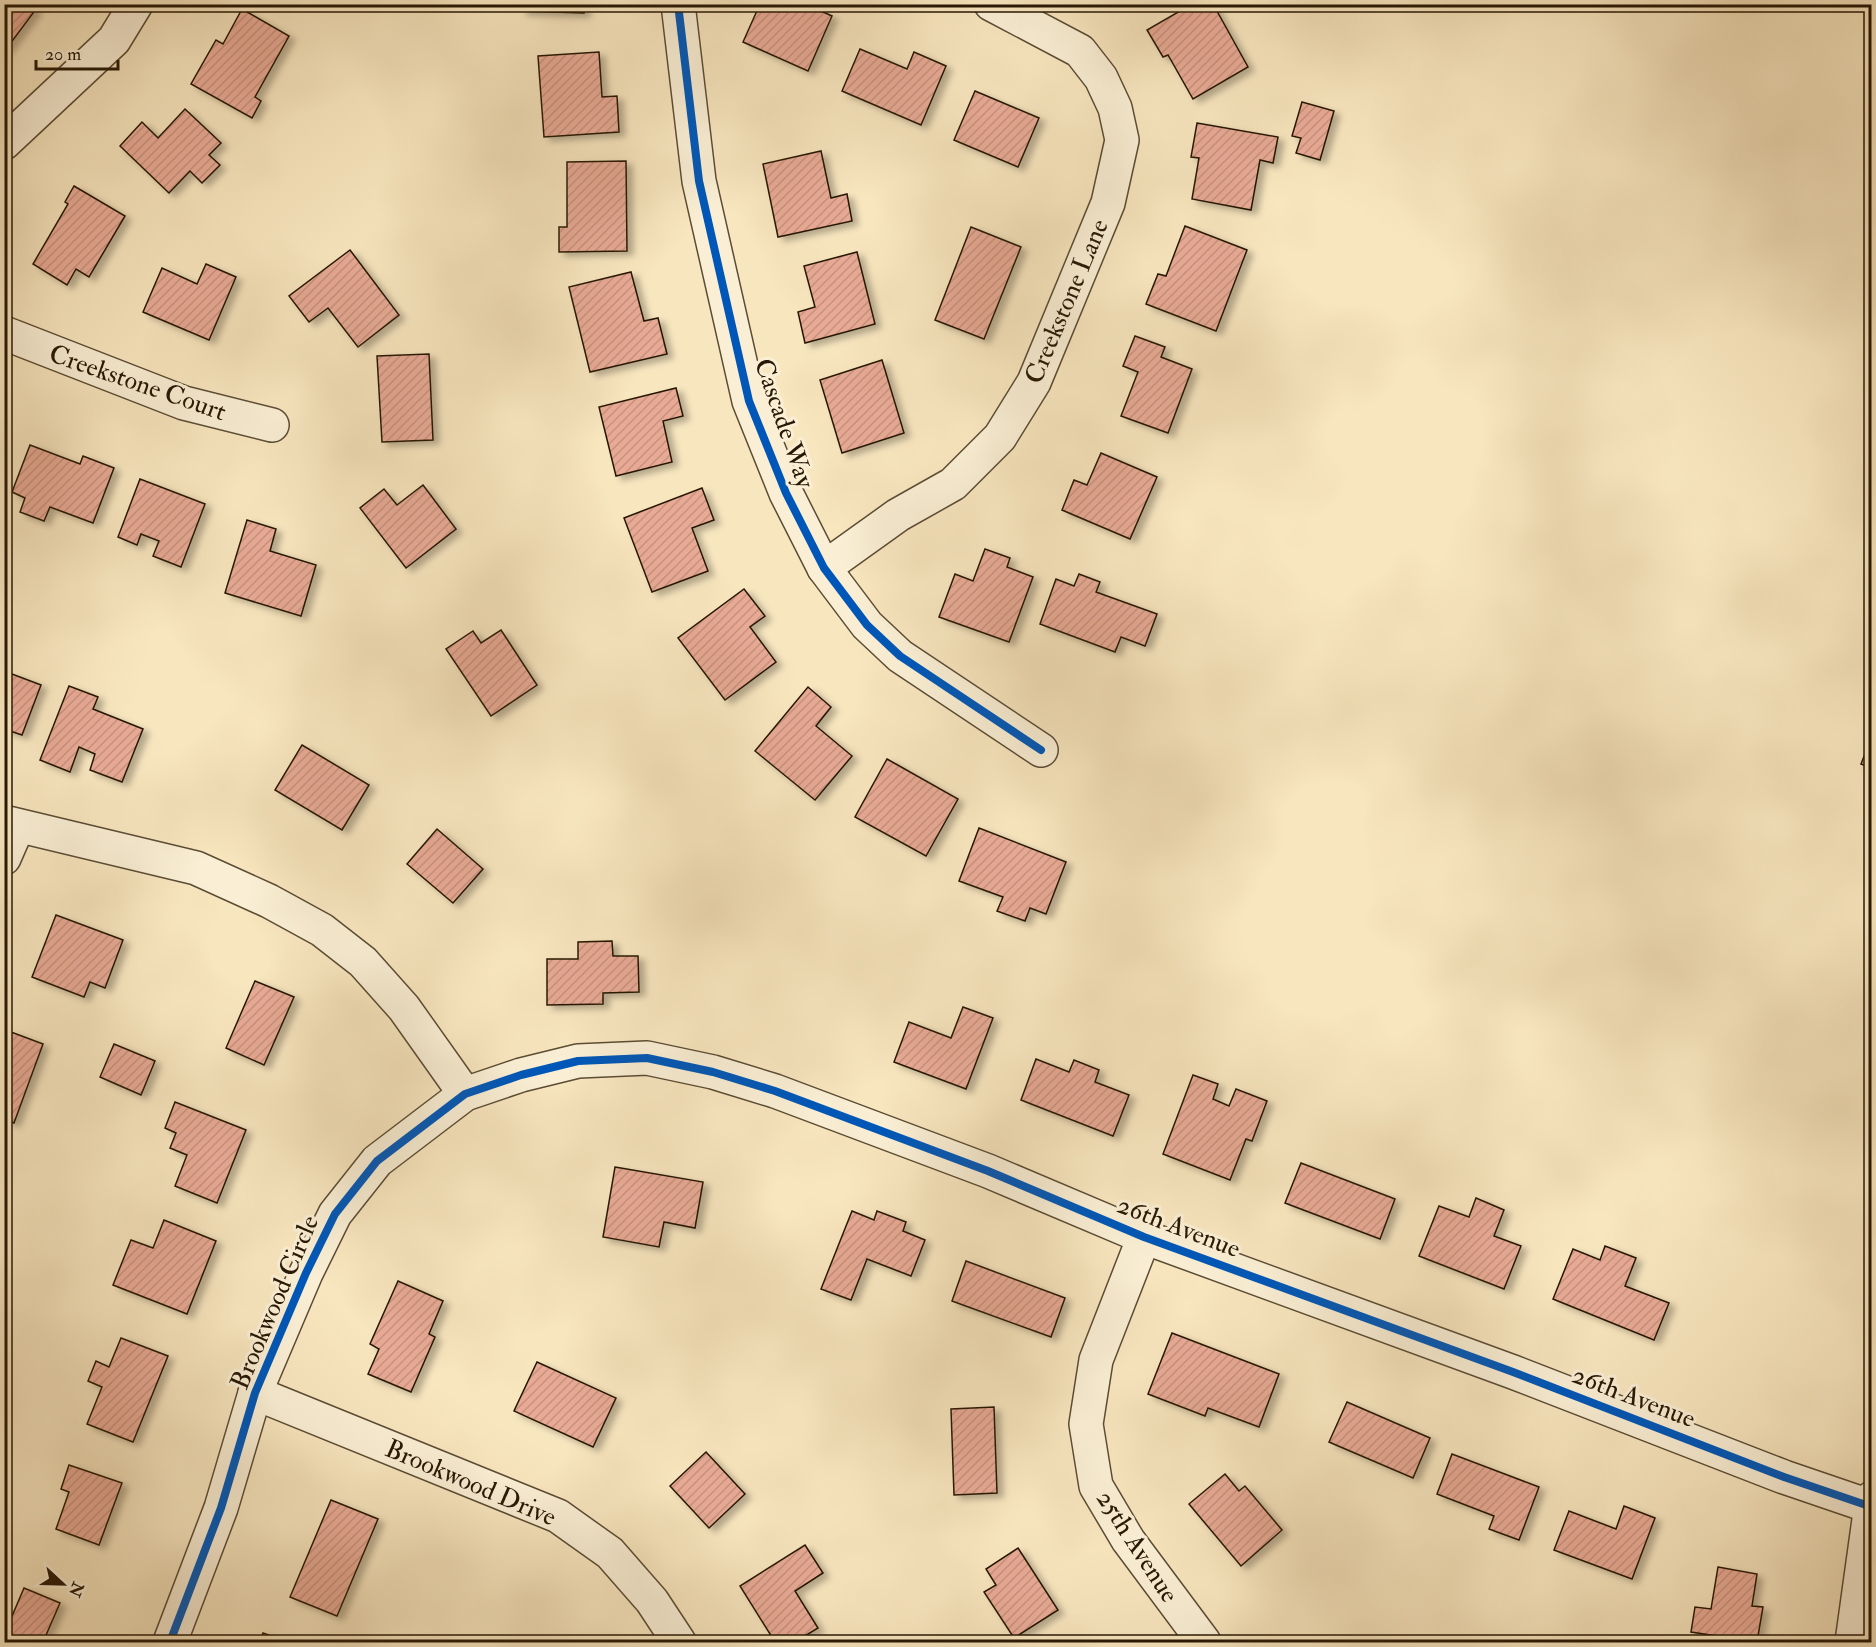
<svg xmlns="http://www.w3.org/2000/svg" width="1876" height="1647" viewBox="0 0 1876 1647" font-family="'IM FELL Double Pica',serif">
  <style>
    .building { fill: url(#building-hatch); stroke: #271805; stroke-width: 1.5; filter: url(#shadow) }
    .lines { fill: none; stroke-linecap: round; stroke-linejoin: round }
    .minor-casing { stroke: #5b4c34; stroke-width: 36 }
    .minor { stroke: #faefd5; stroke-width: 33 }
    .cycleway-casing { stroke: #faefd5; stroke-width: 11 }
    .cycleway { stroke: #0057b8; stroke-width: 8 }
    .labels { text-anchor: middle; stroke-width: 6; stroke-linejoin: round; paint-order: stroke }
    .street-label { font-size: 26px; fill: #271805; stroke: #faefd5 }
  </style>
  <defs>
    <pattern id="building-hatch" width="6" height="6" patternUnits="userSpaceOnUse" patternTransform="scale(1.5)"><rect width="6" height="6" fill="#e8aa95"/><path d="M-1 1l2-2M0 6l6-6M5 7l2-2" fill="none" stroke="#c7927f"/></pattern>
    <filter id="shadow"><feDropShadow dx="6" dy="4" stdDeviation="3" flood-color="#0004"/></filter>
  </defs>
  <rect width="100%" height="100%" fill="#f8e6bf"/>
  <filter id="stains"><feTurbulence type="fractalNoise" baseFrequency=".00333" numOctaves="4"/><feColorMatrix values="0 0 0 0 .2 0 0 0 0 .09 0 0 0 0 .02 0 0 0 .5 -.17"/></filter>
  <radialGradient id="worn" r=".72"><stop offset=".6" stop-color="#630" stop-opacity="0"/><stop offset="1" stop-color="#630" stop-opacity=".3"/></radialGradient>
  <g class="building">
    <path d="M4 4H31L36 9 4 52Z"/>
    <path d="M521 4H584V13L521 11Z"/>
    <path d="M760 4H805L832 16 808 71 743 42Z"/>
    <path d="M1192 4H1213L1248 67 1193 99 1168 55 1163 57 1147 30Z"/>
    <path d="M242 9 289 36 255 97 261 101 252 118 191 84 216 40 223 44Z"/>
    <path d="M860 49 907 69 914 52 946 66 921 125 842 91Z"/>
    <path d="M599 52 602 97 617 96 619 132 544 137 538 56Z"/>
    <path d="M975 91 1039 118 1018 167 954 140Z"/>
    <path d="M1302 102 1334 111 1320 160 1296 153 1301 138 1292 136Z"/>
    <path d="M185 109 221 143 209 155 220 165 202 183 190 171 169 193 120 146 142 122 158 138Z"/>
    <path d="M1197 123 1278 137 1273 163 1260 160 1251 210 1192 199 1199 158 1191 157Z"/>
    <path d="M821 151 831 198 847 194 852 221 778 237 763 164Z"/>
    <path d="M626 161 627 251 559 252V227H567V162Z"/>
    <path d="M74 186 125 216 89 277 76 269 67 285 33 264 68 204 65 202Z"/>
    <path d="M1185 226 1247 250 1216 331 1146 304 1158 274 1166 276Z"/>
    <path d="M971 227 1021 247 984 339 935 320Z"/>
    <path d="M350 250 399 315 358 347 328 308 309 322 289 296Z"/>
    <path d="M857 252 875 324 805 343 798 312 815 307 804 266Z"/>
    <path d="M206 264 236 277 209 340 143 312 162 268 197 284Z"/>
    <path d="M631 272 644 321 658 318 667 354 590 372 569 287Z"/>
    <path d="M1135 336 1165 347 1161 357 1192 369 1168 433 1121 416 1138 372 1123 366Z"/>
    <path d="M429 354 433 440 382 442 377 356Z"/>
    <path d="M882 360 904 433 842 453 820 380Z"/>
    <path d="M676 388 683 416 663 421 672 462 616 476 599 407Z"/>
    <path d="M30 445 80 464 83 456 114 468 93 523 50 507 44 521 20 512 25 498 12 492Z"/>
    <path d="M1101 453 1157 477 1130 539 1062 510 1074 480 1087 485Z"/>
    <path d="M140 479 205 504 181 567 153 556 159 541 141 534 137 545 118 537Z"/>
    <path d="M423 485 456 529 406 568 360 508 384 489 397 505Z"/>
    <path d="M702 488 714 520 692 528 708 571 652 592 624 518Z"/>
    <path d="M247 520 276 529 270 551 316 565 301 616 225 593Z"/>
    <path d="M985 549 1010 558 1007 567 1033 577 1009 642 939 617 955 574 973 581Z"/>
    <path d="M1079 574 1100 582 1096 592 1157 614 1145 646 1121 637 1115 652 1040 624 1056 579 1074 586Z"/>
    <path d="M744 589 765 616 750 627 776 662 725 700 678 638Z"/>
    <path d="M501 630 537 685 491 716 446 649 473 631 481 643Z"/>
    <path d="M12 674 41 685 22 735 4 729V690Z"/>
    <path d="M69 686 98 697 93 709 143 729 122 782 90 770 95 754 79 747 70 772 40 760Z"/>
    <path d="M808 687 831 707 816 726 852 756 815 800 755 751Z"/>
    <path d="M1872 736V768L1861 764Z"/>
    <path d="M302 745 369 785 342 830 275 790Z"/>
    <path d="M887 759 958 799 926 856 855 817Z"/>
    <path d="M979 828 1066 862 1046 914 1030 908 1025 921 997 911 1003 897 959 881Z"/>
    <path d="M437 829 483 869 453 903 407 864Z"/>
    <path d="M56 915 123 940 105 988 90 982 84 997 32 977Z"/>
    <path d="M612 941 613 956H638L639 992 603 993V1004L547 1005V959H578V942Z"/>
    <path d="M255 981 294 997 264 1065 226 1048Z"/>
    <path d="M963 1007 993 1018 966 1089 894 1062 909 1022 951 1038Z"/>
    <path d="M11 1032 43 1044 14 1123 4 1119V1049Z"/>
    <path d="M114 1044 155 1061 141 1095 100 1077Z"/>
    <path d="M1036 1059 1069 1072 1074 1060 1099 1070 1095 1082 1129 1095 1113 1136 1021 1100Z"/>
    <path d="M1193 1075 1218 1084 1213 1099 1229 1106 1236 1089 1267 1101 1252 1141 1246 1139 1230 1180 1163 1154Z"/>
    <path d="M175 1102 246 1130 217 1203 175 1186 187 1155 170 1148 176 1133 165 1128Z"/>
    <path d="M1301 1163 1395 1199 1380 1239 1285 1203Z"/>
    <path d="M615 1167 703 1182 695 1228 664 1222 659 1247 603 1237Z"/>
    <path d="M1476 1198 1504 1210 1494 1236 1521 1246 1504 1289 1419 1256 1439 1206 1469 1217Z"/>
    <path d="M852 1211 874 1220 877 1211 906 1222 903 1231 925 1240 911 1276 867 1259 851 1300 821 1289Z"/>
    <path d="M164 1220 216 1241 187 1314 113 1285 131 1240 153 1248Z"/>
    <path d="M1605 1246 1636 1258 1625 1286 1669 1303 1654 1340 1553 1299 1573 1249 1600 1260Z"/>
    <path d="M966 1261 1065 1298 1051 1337 952 1301Z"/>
    <path d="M398 1281 443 1301 429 1334 435 1337 411 1392 368 1374 379 1349 370 1344Z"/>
    <path d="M1172 1333 1279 1374 1259 1427 1208 1408 1205 1416 1148 1394Z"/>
    <path d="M121 1338 168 1356 133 1442 87 1424 102 1387 88 1381 96 1361 109 1367Z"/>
    <path d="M537 1362 616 1398 593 1447 514 1411Z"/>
    <path d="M1347 1402 1430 1438 1413 1478 1329 1442Z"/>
    <path d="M994 1407 997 1493 954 1495 951 1409Z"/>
    <path d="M706 1452 745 1494 709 1528 670 1486Z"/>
    <path d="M1452 1454 1539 1487 1519 1540 1489 1529 1494 1516 1437 1494Z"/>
    <path d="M69 1465 122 1483 99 1545 56 1529 69 1492 61 1489Z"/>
    <path d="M1225 1474 1239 1491 1245 1486 1282 1530 1241 1566 1189 1504Z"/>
    <path d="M331 1500 378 1519 337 1616 290 1597Z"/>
    <path d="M1624 1506 1655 1518 1632 1579 1554 1550 1569 1511 1616 1529Z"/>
    <path d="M805 1545 823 1573 795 1591 818 1628 795 1642H775L740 1586Z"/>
    <path d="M1018 1548 1058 1610 1014 1638 984 1592 996 1585 986 1569Z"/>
    <path d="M1718 1567 1757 1574 1752 1606 1763 1607 1757 1642 1691 1632 1695 1607 1711 1609Z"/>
    <path d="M24 1588 60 1603 43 1642H4V1635Z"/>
    <path d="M263 1633 288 1642H259Z"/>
  </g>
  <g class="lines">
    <defs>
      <g id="minor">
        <path d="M678 4 699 181 749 401 786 493 824 568 867 625 900 656 1041 750"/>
        <path d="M4 143 114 40 136 4"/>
        <path d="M4 333 184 403 272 425"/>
        <path d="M824 568 898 515 953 484 1000 437 1034 382 1108 203 1122 140 1115 108 1101 78 1080 51 991 4"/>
        <path d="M4 822 196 868 269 901 322 930 363 962 404 1008 465 1094"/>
        <path d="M4 858 18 826"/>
        <path d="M1144 1237 1096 1360 1086 1424 1096 1486 1128 1540 1204 1642"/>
        <path d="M255 1393 558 1516 610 1553 652 1601 679 1642"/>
        <path d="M170 1642 221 1508 255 1393 306 1273 335 1214 377 1161 465 1094 521 1075 578 1061 647 1058 713 1072 775 1091 988 1171 1144 1237 1513 1372 1784 1477 1869 1506"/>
        <path d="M1852 1642 1872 1498"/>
      </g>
    </defs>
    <use href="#minor" class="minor-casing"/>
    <use href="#minor" class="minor"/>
    <defs>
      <g id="cycleway">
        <path d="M678 4 699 181 749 401 786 493 824 568 867 625 900 656 1041 750"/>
        <path d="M170 1642 221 1508 255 1393 306 1273 335 1214 377 1161 465 1094 521 1075 578 1061 647 1058 713 1072 775 1091 988 1171 1144 1237 1513 1372 1784 1477 1869 1506"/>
      </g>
    </defs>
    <use href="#cycleway" class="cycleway-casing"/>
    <use href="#cycleway" class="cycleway"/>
  </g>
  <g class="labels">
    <g class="street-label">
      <text transform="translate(1066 301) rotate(-67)" y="9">Creekstone Lane</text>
      <text transform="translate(138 382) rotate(19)" y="9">Creekstone Court</text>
      <text transform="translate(785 423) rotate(71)" y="9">Cascade Way</text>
      <text transform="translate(1179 1226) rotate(21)" y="9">26th Avenue</text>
      <text transform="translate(274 1302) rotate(-67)" y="9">Brookwood Circle</text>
      <text transform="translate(1634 1396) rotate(21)" y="9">26th Avenue</text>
      <text transform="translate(471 1482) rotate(23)" y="9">Brookwood Drive</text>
      <text transform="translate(1138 1546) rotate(57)" y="9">25th Avenue</text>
    </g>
  </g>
  <rect width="1876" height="1647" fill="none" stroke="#f8e6bf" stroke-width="24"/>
  <rect x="6" y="6" width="1864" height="1635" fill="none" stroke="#271805" stroke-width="3"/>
  <rect x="12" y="12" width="1852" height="1623" fill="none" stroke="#271805" stroke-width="1.5"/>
  <g transform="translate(63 1584) rotate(112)" stroke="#faefd5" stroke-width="4.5" paint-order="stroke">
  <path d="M0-4.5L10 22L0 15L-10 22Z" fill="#271805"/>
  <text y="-9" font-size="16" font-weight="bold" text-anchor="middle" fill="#271805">N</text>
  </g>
  <path d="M36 60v9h82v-9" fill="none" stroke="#271805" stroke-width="3"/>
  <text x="45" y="60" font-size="18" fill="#271805" stroke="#faefd5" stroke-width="4.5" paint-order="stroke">20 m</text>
  <rect width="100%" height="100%" filter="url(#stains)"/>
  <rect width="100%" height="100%" fill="url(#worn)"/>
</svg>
